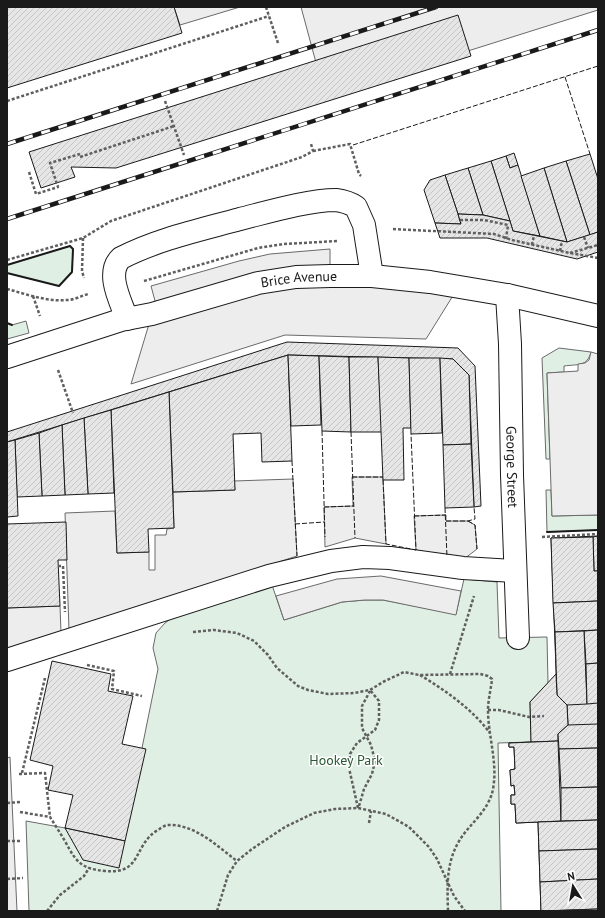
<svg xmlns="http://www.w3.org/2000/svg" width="605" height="918" viewBox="0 0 605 918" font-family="'PT Sans',sans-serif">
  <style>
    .green { fill: #e0efe3; stroke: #6a6a6a }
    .parking { fill: #ededed; stroke: #6a6a6a }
    .building { fill: url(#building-hatch); stroke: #1a1a1a }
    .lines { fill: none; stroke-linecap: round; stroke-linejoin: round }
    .minor-casing { stroke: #1a1a1a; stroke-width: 24 }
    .path { stroke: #5f5f5f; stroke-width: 2.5; stroke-dasharray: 3 2; stroke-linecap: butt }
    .minor { stroke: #fff; stroke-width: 22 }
    .rail-casing { stroke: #1a1a1a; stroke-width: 4.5 }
    .rail { stroke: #fff; stroke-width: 3; stroke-dasharray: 9; stroke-linecap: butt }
    .fence { stroke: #1a1a1a; stroke-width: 1; stroke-dasharray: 5 2; stroke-linecap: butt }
    .wall { stroke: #1a1a1a; stroke-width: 2 }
    .labels { text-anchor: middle; stroke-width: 3; stroke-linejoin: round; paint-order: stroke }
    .street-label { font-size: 14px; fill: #1a1a1a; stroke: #fff }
    .park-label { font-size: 14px; fill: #2b5a34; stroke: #fff }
  </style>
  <defs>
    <pattern id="building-hatch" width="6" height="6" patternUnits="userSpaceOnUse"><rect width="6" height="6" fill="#e6e6e6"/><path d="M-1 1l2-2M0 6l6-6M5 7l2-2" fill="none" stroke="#c5c5c5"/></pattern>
  </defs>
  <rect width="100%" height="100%" fill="#fff"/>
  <g class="green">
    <path d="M70 246 73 249 72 272 59 286 7 273V265Z"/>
    <path d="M26 321 29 333 7 339V323L12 325Z"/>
    <path d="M559 348 591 352C587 367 578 364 564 366V372L547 373 550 459H546L542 358Z"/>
    <path d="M546 490H551L552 516 598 515V530L547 532Z"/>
    <path d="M464 579 497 582 499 638 547 637 548 683 530 702 531 742 498 743 501 911H29L26 821 65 828 145 749 142 748 158 669 153 648 156 633 165 623 176 615 272 585 284 620 342 602 365 600H383L456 614Z"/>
  </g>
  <g class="parking">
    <path d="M174 7H240L180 25Z"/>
    <path d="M301 7H598V10L325 96Z"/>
    <path d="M330 249V275L459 286 426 339 285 335 131 384 152 314 158 312 151 286 239 261 270 254Z"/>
    <path d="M591 352 598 354V515L552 516 547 373 578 371V364L585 363 589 360Z"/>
    <path d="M352 477H383L386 544 355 538 325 547 324 507 353 506Z"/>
    <path d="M293 479 297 556 69 630 65 513 115 511 117 553 149 552V570H155V535H166L167 529 174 528 173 492 235 490 234 481Z"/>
    <path d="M446 515V521H468L475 525 477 549 464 559 416 550 414 516Z"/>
    <path d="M381 576 461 591 456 615 383 600H365L342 602 284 620 276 596 337 579Z"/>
    <path d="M60 606 61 633 7 650V608Z"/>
    <path d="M10 757 17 911H7V758Z"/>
  </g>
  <g class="building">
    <path d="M7 7H174L182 33 7 88Z"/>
    <path d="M458 15 471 56 116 168 71 167 75 177 41 188 29 152Z"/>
    <path d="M514 153 518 165 510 168 506 156Z"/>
    <path d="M590 154 598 179V232L590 235 566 161Z"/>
    <path d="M506 156 510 168 518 165 540 236 513 231 491 161Z"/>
    <path d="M491 161 510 221 483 215 468 168Z"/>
    <path d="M566 161 590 235 567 242 544 168Z"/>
    <path d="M468 168 483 215 458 214 445 175Z"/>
    <path d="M544 168 567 242 540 236 521 176Z"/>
    <path d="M445 175 458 214 461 224 435 223 424 190 430 180Z"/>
    <path d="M458 214 483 215 510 221 513 231 567 242 598 232V252L577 259 487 238H440L435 223 461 224Z"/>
    <path d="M287 342 458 348 475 366 481 506 474 507 469 375 453 359 288 355 7 442V432Z"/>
    <path d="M288 355 292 461 262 462 261 433 233 434 235 490 173 492 169 392Z"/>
    <path d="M288 355 319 356 321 425 291 426Z"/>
    <path d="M319 356 349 357 351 432 322 431Z"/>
    <path d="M349 357H378L382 432H351Z"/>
    <path d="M378 357 409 358 411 428H403L404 480H383Z"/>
    <path d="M409 358H440L442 433 411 434Z"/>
    <path d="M440 358 453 359 469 375 471 444 443 445Z"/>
    <path d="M169 392 174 528 148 529 149 552 117 553 111 410Z"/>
    <path d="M111 410 114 493 88 494 84 418Z"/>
    <path d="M84 418 88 494 65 495 62 425Z"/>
    <path d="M62 425 65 495 42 496 39 433Z"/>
    <path d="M39 433 42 496 17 497 15 440Z"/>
    <path d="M15 440 18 516 7 517V442Z"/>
    <path d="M471 444 474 507 445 508 443 445Z"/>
    <path d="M66 522 67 560H58L60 606 7 608V524Z"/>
    <path d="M598 536V911H541L538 822 516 823 515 804H511V795H515L514 785 511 786 510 770 515 769 514 747H509V743L558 741V734L568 725 567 705 557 695 551 538Z"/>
    <path d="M598 536V571H594L593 537Z"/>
    <path d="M593 537 594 571H598V601L553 603 551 538Z"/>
    <path d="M598 601V630L555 632 553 603Z"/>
    <path d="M598 630V663L586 664 584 631Z"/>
    <path d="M584 631 587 704 567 705 557 695 555 632Z"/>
    <path d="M52 661 111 674 108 691 133 696 122 744 146 749 125 841 65 828 73 795 48 790 53 766 30 760Z"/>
    <path d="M598 663V703L587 704 586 664Z"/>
    <path d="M556 674 557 695 567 705 568 725 558 734V741L531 742 530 702Z"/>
    <path d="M598 724V748L559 749 558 734 568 725Z"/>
    <path d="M558 741 561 821 516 823 515 804H511V795H515L514 785 511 786 510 770 515 769 514 747H509V743Z"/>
    <path d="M598 748V787L561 788 559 749Z"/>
    <path d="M598 787V820L561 821V788Z"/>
    <path d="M598 820V849L539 851 538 822Z"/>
    <path d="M65 828 125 841 119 868 83 860Z"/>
    <path d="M598 849V879L540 882 539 851Z"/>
    <path d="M598 879V909L541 911 540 882Z"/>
    <path d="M598 909V911H547Z"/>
  </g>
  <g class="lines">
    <defs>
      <g id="minor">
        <path id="s1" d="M507 295 510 344 512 475 518 638"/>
        <path d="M127 319C121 302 105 273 121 258 158 239 200 230 240 219 268 212 308 200 336 200 344 201 350 203 356 207L364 225 372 276"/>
        <path id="s2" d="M7 357 121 320 152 314 258 283 296 277 330 276H372L430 282 507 295 598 316"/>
        <path d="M7 660 269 576 331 561 363 557 390 558 463 568 515 571"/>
      </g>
    </defs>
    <use href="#minor" class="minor-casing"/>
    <g class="path">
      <path d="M266 7 278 43"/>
      <path d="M7 101 269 16"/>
      <path d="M165 101 184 155"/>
      <path d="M313 151 350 144 359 174 361 176"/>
      <path d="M80 157 174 126"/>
      <path d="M29 172 36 194 58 187 50 163 80 154"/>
      <path d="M460 220H484L508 225 506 239"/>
      <path d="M393 229 494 234 512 240 570 253 598 258"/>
      <path d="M584 237 588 248"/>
      <path d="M83 238 82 271 84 278"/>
      <path d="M532 245 534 235"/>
      <path d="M560 251 562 241"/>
      <path d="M570 253 598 245"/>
      <path d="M7 260 83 238 111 221 302 157 313 151 311 144"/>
      <path d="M144 281 258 248 284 244 338 241"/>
      <path d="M7 289C26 294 47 302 67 300 74 300 81 296 88 294"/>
      <path d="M33 296 40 316"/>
      <path d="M58 370 73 413"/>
      <path d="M542 537 598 534"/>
      <path d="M58 566H63L65 612"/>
      <path d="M193 632 214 630 237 633 254 641 268 655 277 668 298 686 308 690 328 694 354 693 370 690 383 682 404 672 419 675 480 674 488 676 492 679C491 689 488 700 488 710 488 736 498 763 493 789 490 806 477 818 467 830 446 855 447 880 448 911"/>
      <path d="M87 665 114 671 112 689 142 696"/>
      <path d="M450 674 474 596"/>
      <path d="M420 675C446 691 471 708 490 733"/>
      <path d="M488 710H499L529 717 544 716"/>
      <path d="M22 773 45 678"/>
      <path d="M19 774 45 773 50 817"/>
      <path d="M7 803 20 802"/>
      <path d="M359 806 364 789 372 774 375 761 371 745 362 728V706L370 691"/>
      <path d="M358 808 349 768 350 754 357 743 375 730 379 720V701L370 690"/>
      <path d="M20 812 50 817C55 825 61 834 66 843 76 862 82 869 105 871 143 875 133 844 158 830 161 828 165 825 168 825 195 824 217 846 237 861"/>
      <path d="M369 823 371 811"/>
      <path d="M7 841H22"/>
      <path d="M7 879 23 878"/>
      <path d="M47 911 60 895 84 876 89 868"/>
      <path d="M217 911 228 875 237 861 252 849 285 827 314 813 335 809 358 808 386 814 409 827 429 847 437 859 454 896 465 911"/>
    </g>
    <use href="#minor" class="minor"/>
    <defs>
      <g id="rail">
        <path d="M7 144 436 7"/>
        <path d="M7 219 598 30"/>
      </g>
    </defs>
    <use href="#rail" class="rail-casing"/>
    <use href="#rail" class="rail"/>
    <g class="fence">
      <path d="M565 77 590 154"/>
      <path d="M353 145 598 66"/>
      <path d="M322 431 325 537"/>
      <path d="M351 432 355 538"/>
      <path d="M292 461 297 556"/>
      <path d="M352 477H383"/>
      <path d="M383 480 386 544 416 550 411 434"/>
      <path d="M324 507 354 506"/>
      <path d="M445 508 447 557"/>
      <path d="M414 516 446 515"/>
      <path d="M446 521H468L475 519 474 507"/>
      <path d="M468 521 475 525 477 549"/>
      <path d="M295 524 324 522"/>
    </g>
    <g class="wall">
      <path d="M7 265 70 246 73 249 72 272 59 286 7 273"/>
      <path d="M7 323 12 325"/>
      <path d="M547 532 598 530"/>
    </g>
  </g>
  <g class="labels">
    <g class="street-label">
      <text dy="5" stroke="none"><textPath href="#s2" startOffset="303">Brice Avenue</textPath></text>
      <text dy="5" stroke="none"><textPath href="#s1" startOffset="172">George Street</textPath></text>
    </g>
    <g class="park-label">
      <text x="346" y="765">Hookey Park</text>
    </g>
  </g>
  <rect width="605" height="918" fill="none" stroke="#1a1a1a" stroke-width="16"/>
  <g transform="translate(573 886) rotate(349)" stroke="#ffffff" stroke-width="3" paint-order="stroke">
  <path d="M0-3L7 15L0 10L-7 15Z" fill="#1a1a1a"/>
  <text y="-6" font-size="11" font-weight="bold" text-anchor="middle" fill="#1a1a1a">N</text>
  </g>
</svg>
